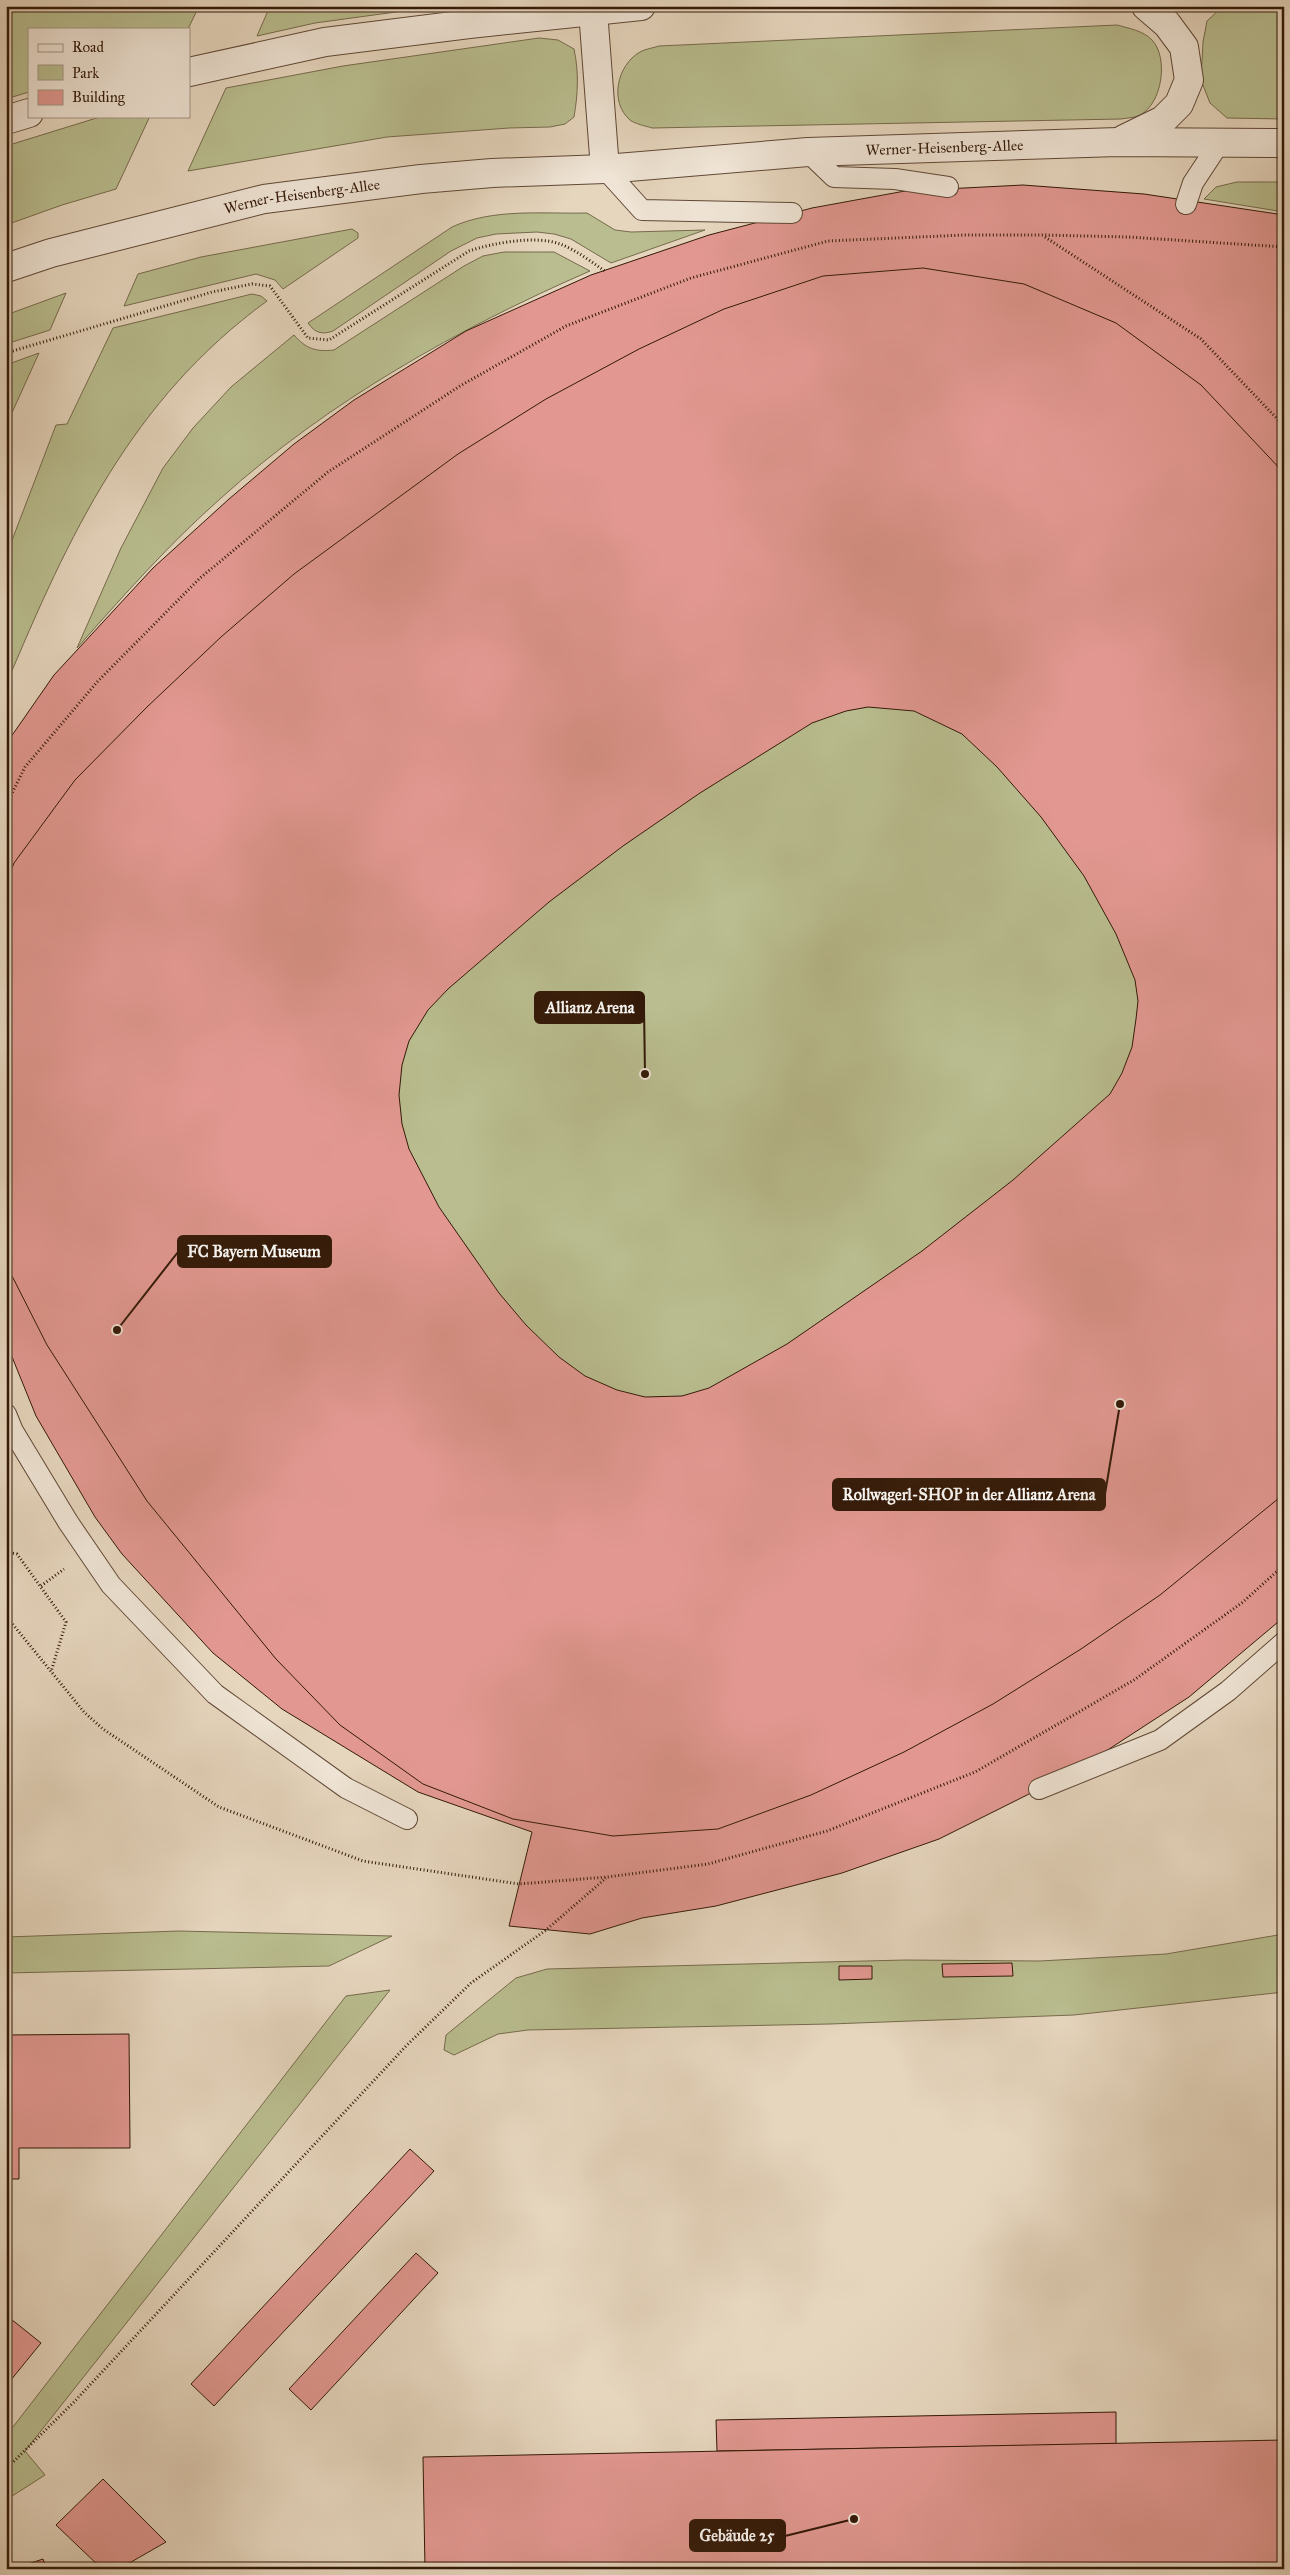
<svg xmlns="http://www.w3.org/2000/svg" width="1290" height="2575" viewBox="0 0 1290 2575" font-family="'IM FELL Great Primer',serif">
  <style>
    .green { fill: #b9bd8f; stroke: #766b4c }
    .building { fill: #e29891; stroke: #331908; fill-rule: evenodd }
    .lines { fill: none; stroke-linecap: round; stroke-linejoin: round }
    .service-casing { stroke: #604836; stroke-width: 22 }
    .minor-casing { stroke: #604836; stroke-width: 30 }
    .tertiary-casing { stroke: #604836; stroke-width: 30 }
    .path { stroke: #331908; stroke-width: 3; stroke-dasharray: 1 2.5; stroke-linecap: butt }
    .service { stroke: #efe4d5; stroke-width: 20 }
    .minor { stroke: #efe4d5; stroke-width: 28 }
    .tertiary { stroke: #efe4d5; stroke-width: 28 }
    .labels { text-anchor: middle; stroke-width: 4; stroke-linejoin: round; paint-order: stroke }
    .street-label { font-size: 15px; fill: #331908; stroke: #efe4d5 }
    .leader { fill: none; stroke: #331908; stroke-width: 2 }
    .callout-dot { fill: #331908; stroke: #efe4d5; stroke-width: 2 }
    .callout { fill: #331908; stroke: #331908; stroke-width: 2 }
    .callout-label { font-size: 16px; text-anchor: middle; font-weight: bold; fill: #fff }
  </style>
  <rect width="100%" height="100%" fill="#e6d6be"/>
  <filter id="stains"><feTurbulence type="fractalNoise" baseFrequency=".004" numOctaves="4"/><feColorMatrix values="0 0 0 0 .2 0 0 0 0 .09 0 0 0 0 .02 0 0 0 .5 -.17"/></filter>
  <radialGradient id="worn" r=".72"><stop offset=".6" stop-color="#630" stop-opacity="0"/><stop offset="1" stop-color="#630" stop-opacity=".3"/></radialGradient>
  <g class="green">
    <path d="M39 6H199L188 29H29V92L6 99V14Z"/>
    <path d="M270 6H440L315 23 257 36Z"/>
    <path d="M1230 6H1284V119L1227 118 1210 103 1201 80 1203 42 1207 21 1220 9Z"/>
    <path d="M1117 25C1128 28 1144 31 1152 40 1169 58 1162 104 1140 115 1134 118 1126 118 1121 119L652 128C646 126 635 124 630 120 609 102 617 65 640 52 645 49 653 48 659 46Z"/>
    <path d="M539 38 558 40 574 49C579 72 578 94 574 117L565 124 550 127 509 128 387 137 188 171 226 88 343 66Z"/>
    <path d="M103 116H150L116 189 62 205 6 225V146Z"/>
    <path d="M1237 182H1284V212L1204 199 1216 187Z"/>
    <path d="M587 213 615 230 631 232 705 230 611 263 571 239 554 234 537 232 496 234 477 238 451 251 333 331C322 335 315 333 308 323L452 227C493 208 543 214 587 213Z"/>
    <path d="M352 229 358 233V238L283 289 275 280 256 274 124 306 138 274 201 257Z"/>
    <path d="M504 252H554L590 271C457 329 329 401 221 498 169 544 123 596 77 648L121 548 163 468 193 428 231 387 294 335C306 349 316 352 334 350L464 266 483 256Z"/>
    <path d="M1024 284 1284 1494 904 1752 14 863Z"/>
    <path d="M66 293 50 330 6 344V315Z"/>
    <path d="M252 294 261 296 267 301C131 400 69 535 6 685V556L56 425 67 424 113 328Z"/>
    <path d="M39 353 6 426V365Z"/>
    <path d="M179 1931 392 1936 329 1966 6 1973V1937Z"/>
    <path d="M1284 1934V1992L1074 2015 830 2024 528 2030 498 2034 454 2055 444 2050 446 2035 516 1978 547 1969 905 1960 1040 1961 1166 1954Z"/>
    <path d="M390 1990 25 2451 45 2475 6 2500V2436L346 1996Z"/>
  </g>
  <g class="building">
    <path d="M1023 185 1144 194 1284 215V569L1227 502 1164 439 1089 381 1007 344 911 327 819 335 727 368 564 453 484 504 334 615 197 737 135 802 75 877 37 965 20 1072 31 1157 63 1245 103 1322 197 1466 253 1539 318 1613 376 1673 454 1730 532 1762 625 1776 720 1768 807 1738 893 1694 975 1647 1054 1596 1198 1491 1284 1416V1617L1189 1697 1106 1751 1039 1789 939 1839 842 1873 716 1906 642 1918 590 1934 509 1926 532 1832 418 1792 282 1709 213 1653 122 1554 95 1517 36 1416 6 1342V744L54 675 153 568 229 499 294 444 354 400 466 331 591 275 709 235 812 208 905 191Z"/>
    <path d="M923 268 1024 284 1116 323 1201 385 1284 473V1494L1160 1595 1081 1649 993 1704 904 1752 811 1795 718 1829 613 1836 513 1819 423 1784 340 1725 276 1659 147 1501 47 1345 6 1264V883L14 863 75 780 147 707 221 637 294 574 458 454 546 399 639 349 724 309 823 276ZM868 707 914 711 962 734 997 767 1041 817 1084 876 1116 934 1135 980 1138 1001 1136 1019 1132 1047 1122 1073 1110 1094 1013 1180 922 1251 787 1344 709 1388 682 1396 645 1397 617 1390 585 1376 559 1357 526 1325 499 1293 439 1207 409 1149 402 1124 399 1095 402 1065 409 1041 428 1010 448 989 549 902 623 846 700 793 812 723 846 711Z"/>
    <path d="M1012 1963 1013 1976 943 1977 942 1964Z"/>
    <path d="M839 1966H872V1979L839 1980Z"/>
    <path d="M129 2034 130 2148H19V2179H6V2035Z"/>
    <path d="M410 2149 434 2171 214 2406 191 2384Z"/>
    <path d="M416 2253 438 2273 311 2410 289 2389Z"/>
    <path d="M6 2315 41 2343 6 2386Z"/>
    <path d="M1116 2412V2444L717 2451 716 2420Z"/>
    <path d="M1284 2440V2569H425L423 2457Z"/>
    <path d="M103 2479 166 2542 119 2569H102L56 2525Z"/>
    <path d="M43 2559 47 2569H13Z"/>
  </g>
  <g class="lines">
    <defs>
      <g id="service">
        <path d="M808 152 834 177 895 179 948 187"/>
        <path d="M605 169 642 210 792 213"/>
        <path d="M1186 204 1193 183 1220 142"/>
        <path d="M6 1414 13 1431 68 1522 111 1585 215 1694 346 1788 407 1819"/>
        <path d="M1039 1789 1160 1740 1228 1691 1284 1642"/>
      </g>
      <path id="minor" d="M593 11 605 169"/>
      <g id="tertiary">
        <path d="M189 72 325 42 469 24 641 6"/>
        <path d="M6 120 29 113"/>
        <path d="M1124 139 1163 120 1179 104 1189 80 1184 47 1167 24 1146 6"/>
        <path id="s1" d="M6 268 51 253 264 199 421 179 492 173 605 169 808 152 1118 142 1284 143"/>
      </g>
    </defs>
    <use href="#service" class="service-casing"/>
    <use href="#minor" class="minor-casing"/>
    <use href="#tertiary" class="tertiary-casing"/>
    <g class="path">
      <path d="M1045 237 1201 339 1284 426"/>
      <path d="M6 353 212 292 252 284 270 286 308 338 329 340 469 251C493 243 536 235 560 244 576 250 592 262 606 272"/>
      <path d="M6 805 25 767 98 681 199 579 328 472 460 386 566 326 691 278 828 241 965 235H1043L1128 237 1284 247"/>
      <path d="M6 1552 17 1554 66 1622 51 1672"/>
      <path d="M41 1586 64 1569"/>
      <path d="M6 1616 84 1712 103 1729 219 1807 363 1861 519 1884 607 1877 708 1864 827 1831 975 1772 1134 1680 1243 1602 1284 1565"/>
      <path d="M6 2469 74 2402 407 2045 471 1983 546 1930 606 1878"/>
    </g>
    <use href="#service" class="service"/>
    <use href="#minor" class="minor"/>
    <use href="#tertiary" class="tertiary"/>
  </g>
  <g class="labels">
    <g class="street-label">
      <text dy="5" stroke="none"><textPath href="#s1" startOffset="950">Werner-Heisenberg-Allee</textPath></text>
      <text dy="5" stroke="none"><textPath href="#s1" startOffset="305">Werner-Heisenberg-Allee</textPath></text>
    </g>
  </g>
  <path class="leader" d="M645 1074L644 1008M117 1330L178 1252M1120 1404L1105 1494M854 2519L785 2536"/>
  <g class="callout-dot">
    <circle cx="645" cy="1074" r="5"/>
    <circle cx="117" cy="1330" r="5"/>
    <circle cx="1120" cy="1404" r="5"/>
    <circle cx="854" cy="2519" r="5"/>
  </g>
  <g class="callout">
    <rect x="535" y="992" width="109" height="31" rx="5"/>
    <rect x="178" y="1236" width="153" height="31" rx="5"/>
    <rect x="833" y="1479" width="272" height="31" rx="5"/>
    <rect x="690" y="2520" width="95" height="31" rx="5"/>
  </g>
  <g class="callout-label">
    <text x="590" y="1013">Allianz Arena</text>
    <text x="254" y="1257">FC Bayern Museum</text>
    <text x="969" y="1500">Rollwagerl-SHOP in der Allianz Arena</text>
    <text x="737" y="2541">Gebäude 25</text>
  </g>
  <rect width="1290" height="2575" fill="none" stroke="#e6d6be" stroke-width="25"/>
  <rect x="8" y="8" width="1275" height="2560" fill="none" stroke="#331908" stroke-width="2.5"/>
  <rect x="12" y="12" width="1265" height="2550" fill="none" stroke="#331908"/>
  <rect x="28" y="28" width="162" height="90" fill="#efe4d5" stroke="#a49383"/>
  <rect x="38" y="44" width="25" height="8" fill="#efe4d5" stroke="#a49383"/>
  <text x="72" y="52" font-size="15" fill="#331908">Road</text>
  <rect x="38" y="65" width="25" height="15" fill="#b9bd8f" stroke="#a49383"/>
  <text x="72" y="78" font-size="15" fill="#331908">Park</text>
  <rect x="38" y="90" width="25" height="15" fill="#e29891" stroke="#a49383"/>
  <text x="72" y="102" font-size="15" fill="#331908">Building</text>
  <rect width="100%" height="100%" filter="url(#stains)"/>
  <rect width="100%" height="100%" fill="url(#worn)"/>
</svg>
